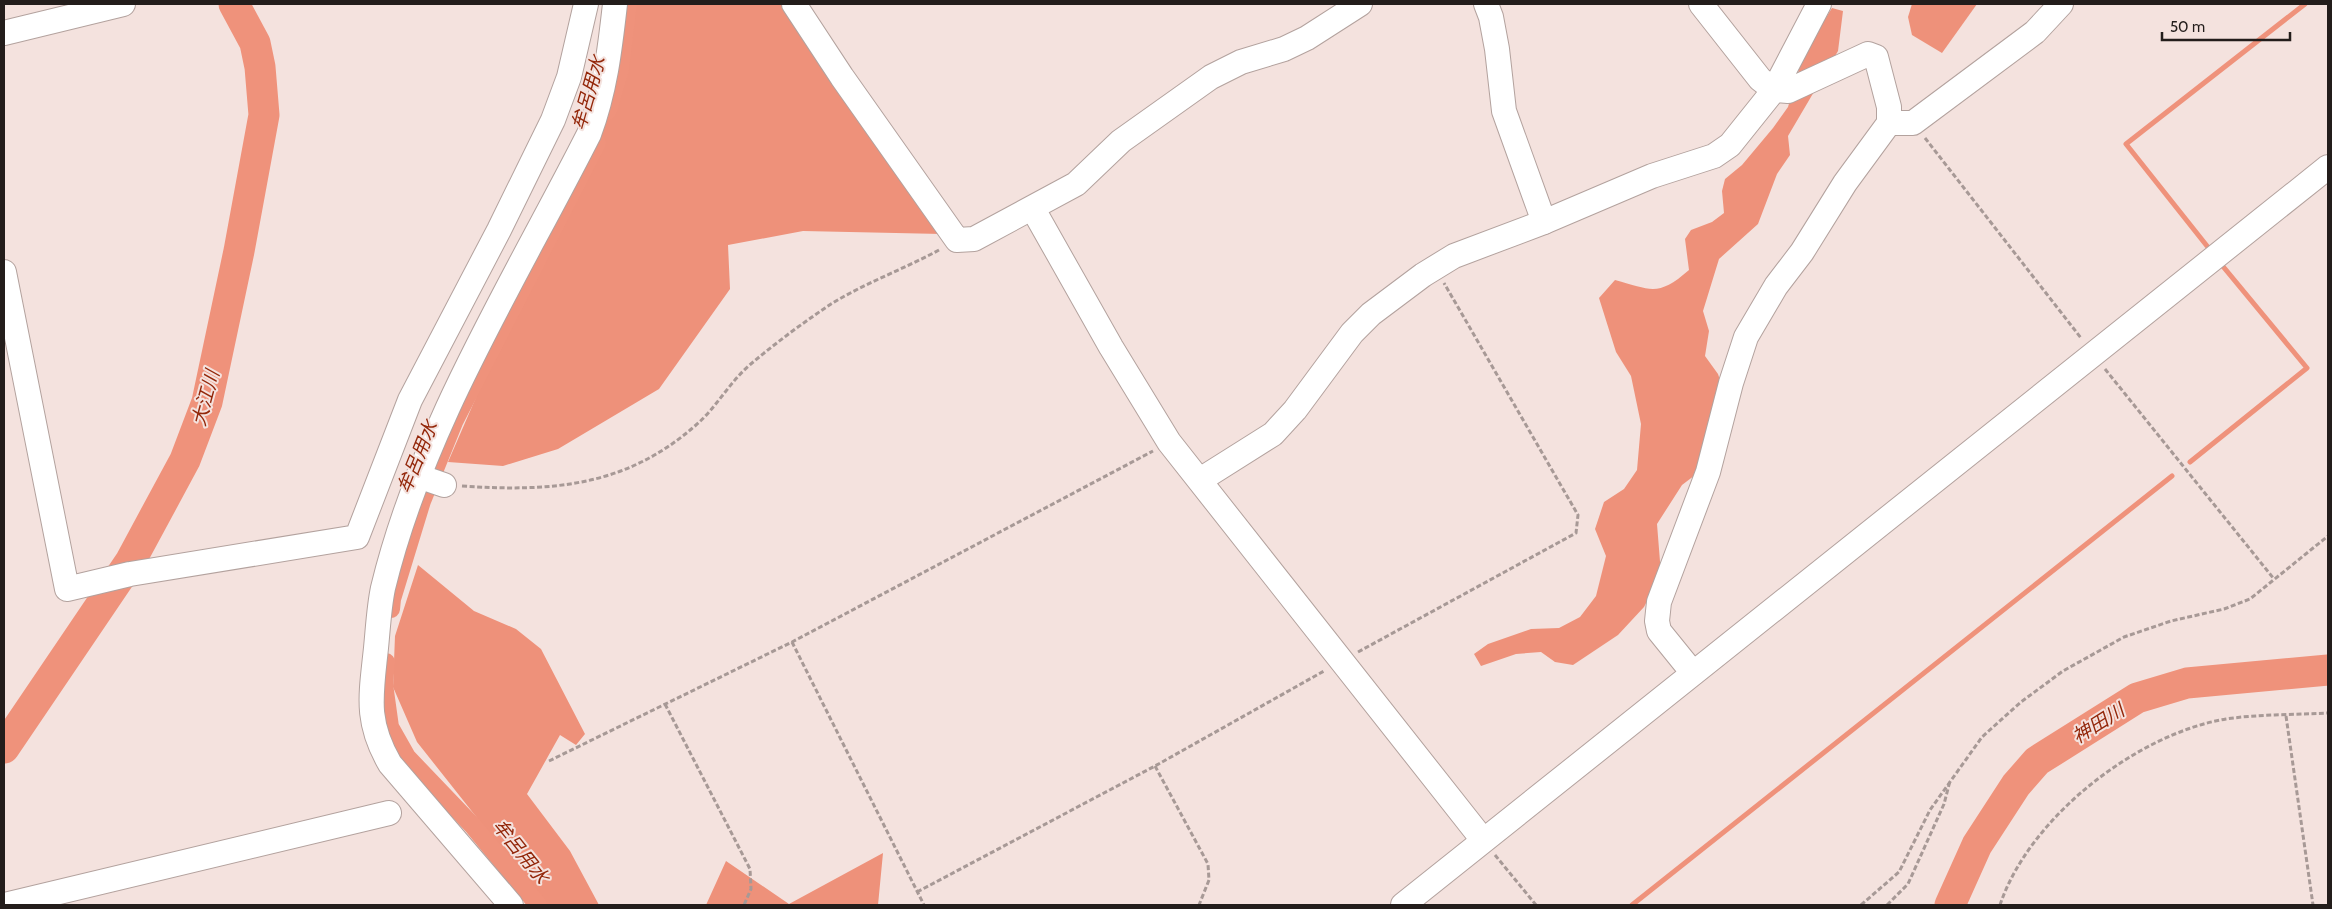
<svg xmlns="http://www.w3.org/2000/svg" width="2332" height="909" viewBox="0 0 2332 909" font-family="Cabin,'Noto Sans JP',sans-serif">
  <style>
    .forest { fill: #ee917a }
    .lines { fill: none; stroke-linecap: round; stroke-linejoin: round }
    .stream { stroke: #ef927b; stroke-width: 5 }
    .canal { stroke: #ef927b; stroke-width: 18 }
    .river { stroke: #ef927b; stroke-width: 31 }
    .minor-casing { stroke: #b3a29e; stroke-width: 26 }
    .path { stroke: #a79996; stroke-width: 3; stroke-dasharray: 5 2.5; stroke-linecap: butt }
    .minor { stroke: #fff; stroke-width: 24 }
    .labels { text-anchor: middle; stroke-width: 4; stroke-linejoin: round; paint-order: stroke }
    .water-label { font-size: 19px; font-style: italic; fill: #93270a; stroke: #f4e2de }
  </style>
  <rect width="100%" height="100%" fill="#f4e2de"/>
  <g class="forest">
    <path d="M636 4H784L942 234 803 231 728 245 730 289 659 389 558 449 503 466 448 462 510 319 559 226 603 123 631 36Z"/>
    <path d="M1912 4H1977L1942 53 1912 35 1908 17Z"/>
    <path d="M1832 8 1843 11 1838 51 1788 136 1790 155 1777 174 1758 224 1719 259 1703 311 1709 331 1705 356 1718 374 1724 392 1703 469 1682 485 1657 524 1661 574 1644 607 1618 635 1573 665 1555 662 1541 652 1516 654 1481 666 1474 654 1488 644 1531 629 1559 628 1580 617 1596 596 1606 556 1595 529 1604 502 1624 489 1637 470 1641 424 1631 376 1616 352 1599 298 1615 280C1652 290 1658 297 1689 270L1685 239 1691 230 1712 222 1724 213 1722 191 1725 179 1742 165 1773 128 1788 107 1804 52Z"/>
    <path d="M418 565 474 611 516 629 541 649 585 734 576 745 560 735 527 794 570 851 599 905H546L417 742 393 687 395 636Z"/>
    <path d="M883 853 878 905H706L726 861 789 904Z"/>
  </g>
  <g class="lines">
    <g class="stream">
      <path d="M2207 246 2126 144 2305 4"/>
      <path d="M2190 462 2307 368 2221 264"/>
      <path d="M1632 905 2172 476"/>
    </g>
    <g class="canal">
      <path d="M608 111 620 70 628 4"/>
      <path d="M391 609 392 599 422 501 454 422 597 143"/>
      <path d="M386 662 384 684 390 727 407 757 473 826 538 905"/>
    </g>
    <g class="river">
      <path d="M4 748 130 562 185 460 207 402 239 251 264 115 260 67 255 43 234 4"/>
      <path d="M1950 905 1977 845 2016 785 2037 761 2137 698 2187 683 2328 670"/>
    </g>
    <defs>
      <g id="minor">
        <path d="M794 4 842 77 957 240 974 239 1076 184 1121 141 1211 77 1241 62 1284 49 1307 38 1360 4"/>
        <path d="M1486 4 1491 17 1497 49 1504 111 1544 222"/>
        <path d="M4 33 123 4"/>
        <path d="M1889 123H1913L2035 32 2061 4"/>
        <path d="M1033 209 1111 347 1169 442 1483 840"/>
        <path d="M4 272 67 589 130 574 357 537 410 400 499 230 553 120 569 77 586 4"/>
        <path d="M418 476 444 485"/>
        <path d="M1200 480 1273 434 1295 410 1352 333 1371 314 1423 275 1454 256 1544 222 1652 176 1714 156 1730 145 1774 90 1760 79 1701 4"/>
        <path d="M1693 673 1659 631 1657 621 1659 602 1708 472 1731 383 1746 337 1776 286 1802 252 1845 183 1889 123V107L1876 57 1868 54 1788 91 1774 90 1819 4"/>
        <path d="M5 905 389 813"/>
        <path d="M511 905 390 764C365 721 371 696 376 648 378 628 379 607 383 588 422 427 515 280 589 134 605 91 610 49 615 4"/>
        <path d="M1403 905 2328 167"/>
      </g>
    </defs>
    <use href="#minor" class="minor-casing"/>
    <g class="path">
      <path d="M1925 138 2081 338"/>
      <path d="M2105 369 2274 579"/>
      <path d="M462 486C551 492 626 487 696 425 717 407 730 381 752 363 777 342 804 322 831 304 865 283 904 269 939 250"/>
      <path d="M792 642 924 905"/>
      <path d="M1358 652 1576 533 1578 515 1444 283"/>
      <path d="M665 704 750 869 751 889 744 905"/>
      <path d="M2286 716 2313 905"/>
      <path d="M549 761 792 642 1153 451"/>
      <path d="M1155 766 1208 864 1209 880 1199 905"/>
      <path d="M1495 855 1536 905"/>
      <path d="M917 892 1155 766 1324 671"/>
      <path d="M1861 905 1899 872 1930 810 1982 737 2021 702 2063 671 2124 637 2171 621 2224 609 2250 599 2328 536"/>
      <path d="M1887 905 1908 884 1944 804 1950 781"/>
      <path d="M2000 905C2029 818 2136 734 2226 719 2259 714 2295 715 2328 713"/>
    </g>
    <use href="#minor" class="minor"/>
  </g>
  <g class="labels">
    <g class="water-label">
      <text transform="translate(588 93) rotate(-74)" y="7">牟呂用水</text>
      <text transform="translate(205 398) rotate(-75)" y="7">大江川</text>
      <text transform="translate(417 457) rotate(-68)" y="7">牟呂用水</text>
      <text transform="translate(2098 723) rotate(-32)" y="7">神田川</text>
      <text transform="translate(521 851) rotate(51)" y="7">牟呂用水</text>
    </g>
  </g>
  <rect width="2332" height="909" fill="none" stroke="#231d1b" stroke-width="10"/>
  <path d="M2162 32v8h128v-8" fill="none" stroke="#231d1b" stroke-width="2.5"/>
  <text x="2170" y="32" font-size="15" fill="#231d1b" stroke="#f4e2de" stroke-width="4" paint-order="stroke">50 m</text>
</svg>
